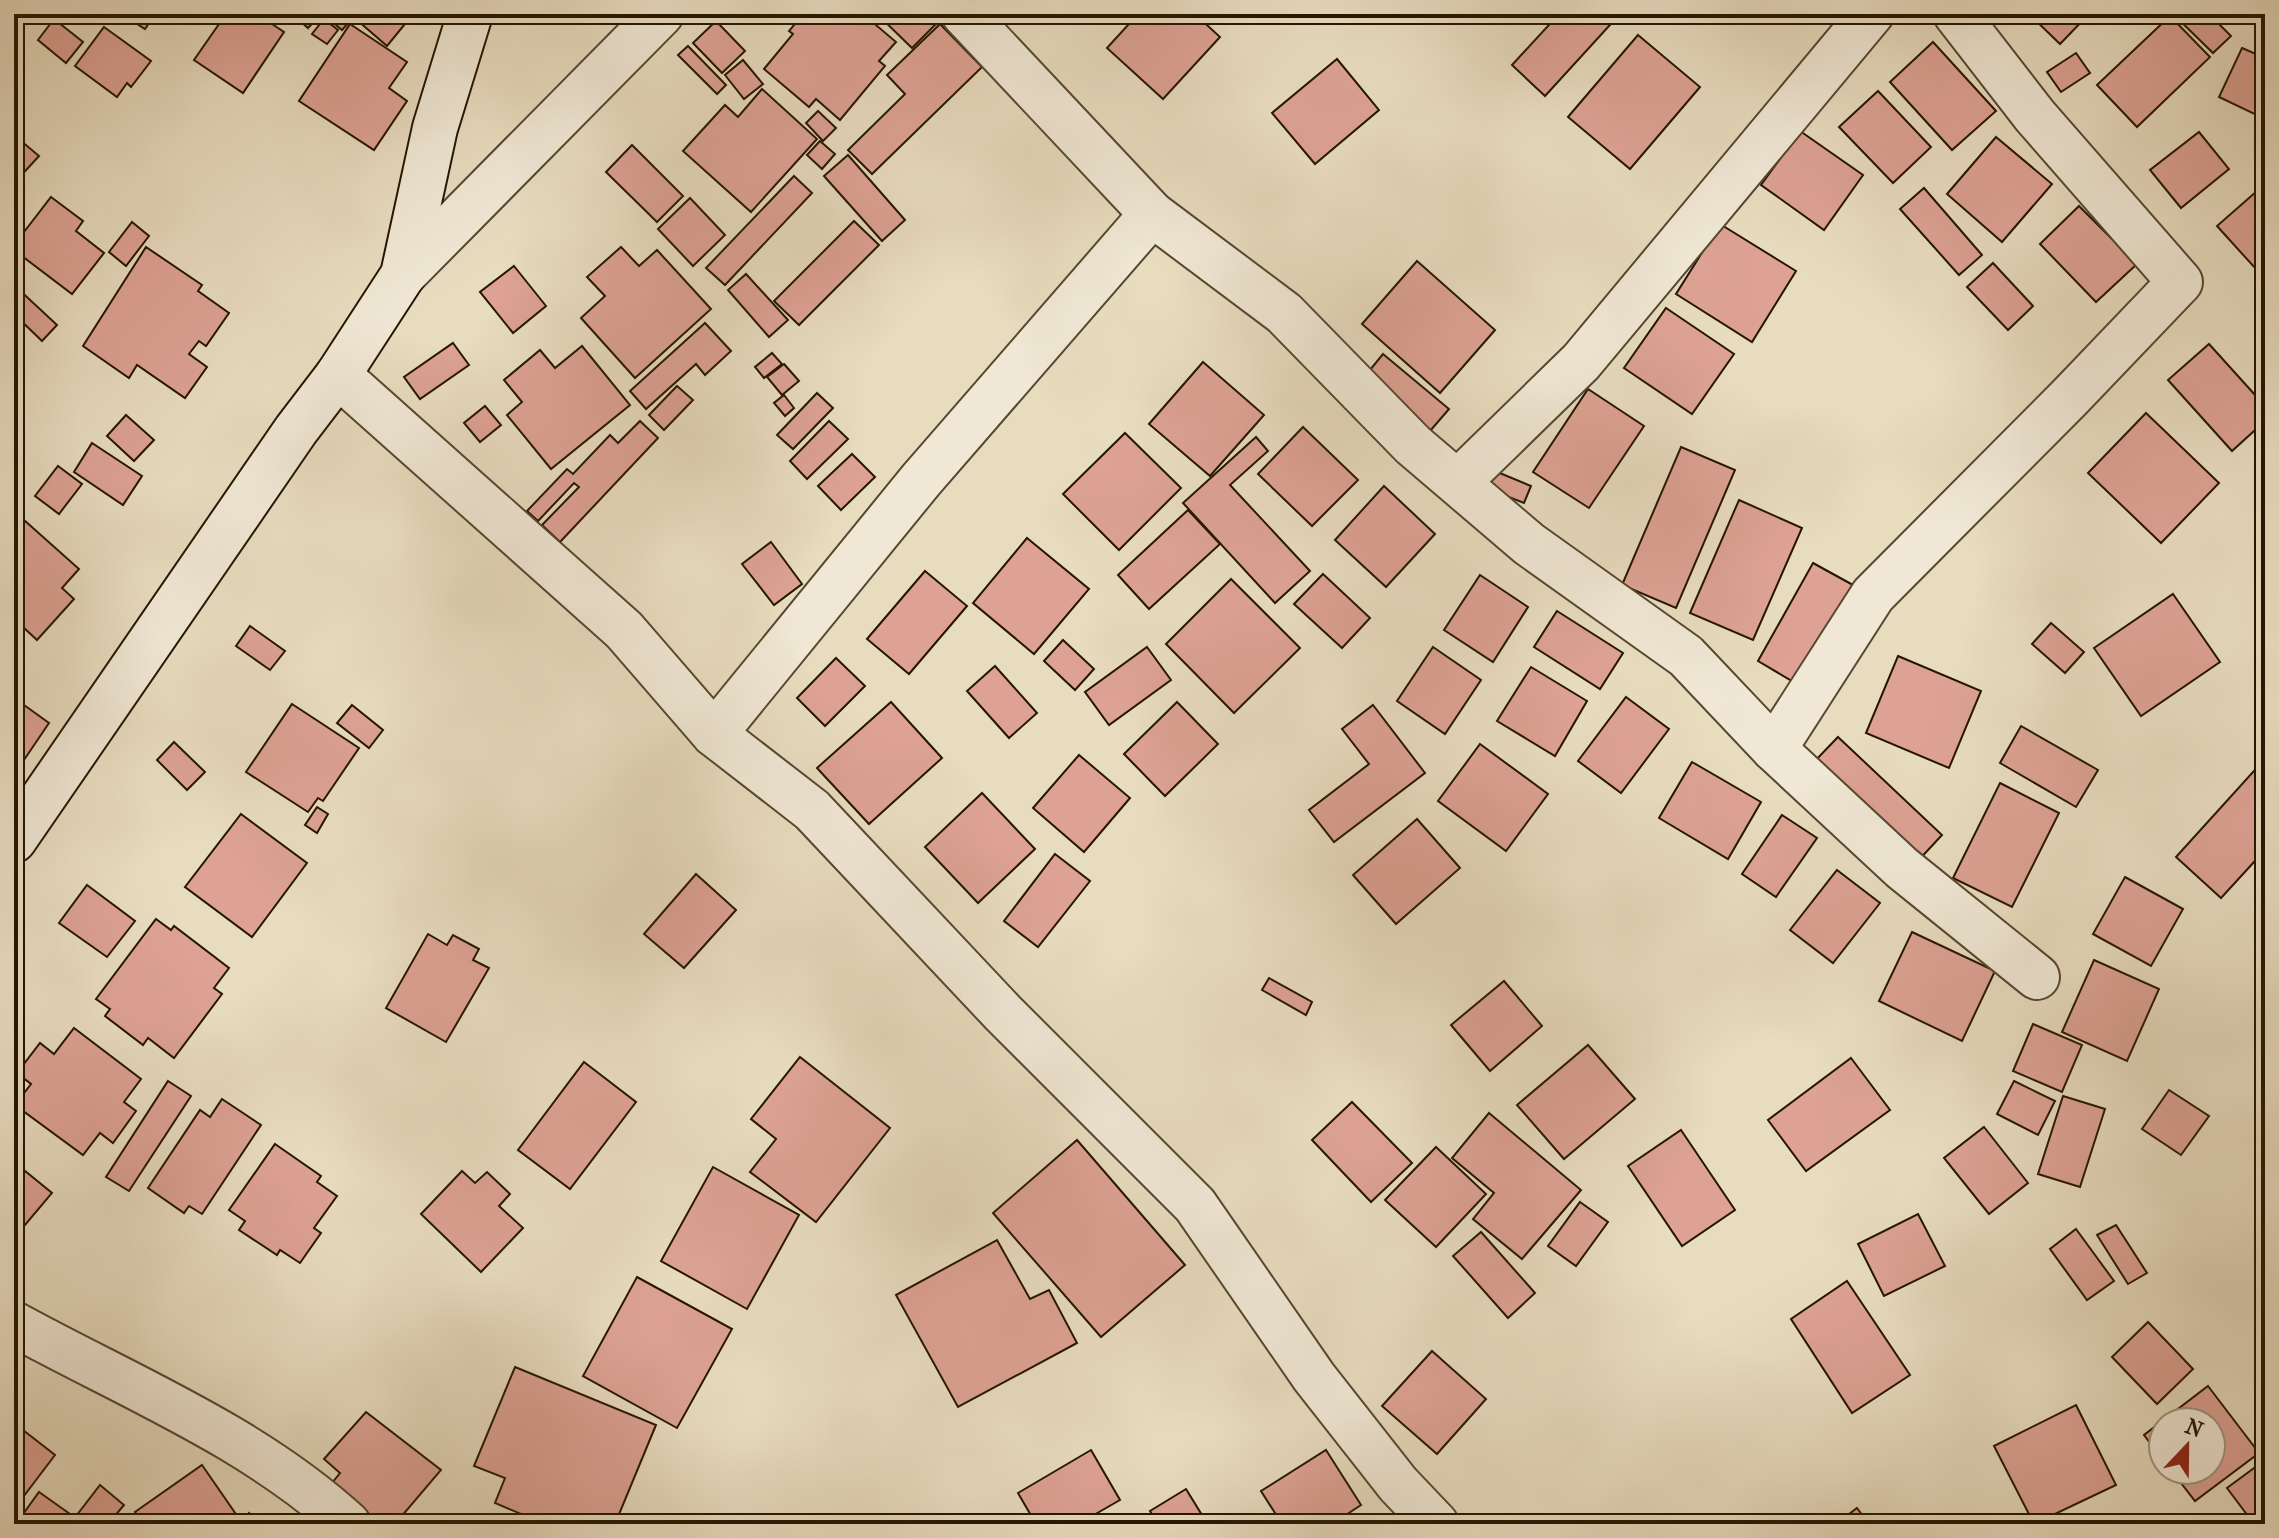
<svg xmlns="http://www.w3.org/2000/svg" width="2279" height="1538" viewBox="0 0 2279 1538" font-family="'IM FELL French Canon',serif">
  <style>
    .building { fill: #dda293; stroke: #251501; stroke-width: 2 }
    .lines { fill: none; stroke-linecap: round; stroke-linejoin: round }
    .street-casing { stroke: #564730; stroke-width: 48 }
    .secondary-casing { stroke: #251501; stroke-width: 48 }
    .street { stroke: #f0e8d5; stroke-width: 44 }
    .secondary { stroke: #f0e8d5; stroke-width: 44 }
  </style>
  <rect width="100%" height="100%" fill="#e8dcbf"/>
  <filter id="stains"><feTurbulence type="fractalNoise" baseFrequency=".0025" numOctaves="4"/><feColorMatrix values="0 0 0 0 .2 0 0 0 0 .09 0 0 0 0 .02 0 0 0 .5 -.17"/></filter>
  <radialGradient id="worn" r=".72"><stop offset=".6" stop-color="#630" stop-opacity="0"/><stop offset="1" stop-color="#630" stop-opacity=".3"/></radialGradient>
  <g class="building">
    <path d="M122 14H155L145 29Z"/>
    <path d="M226 14H257L284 32 243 93 194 60Z"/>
    <path d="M292 14H321L308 28Z"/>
    <path d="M323 14H343L350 21 342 30Z"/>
    <path d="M350 14H404L409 19 387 46Z"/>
    <path d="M803 14H863L896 42 879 61 885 66 840 120 816 99 809 107 764 69 793 34 789 31Z"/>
    <path d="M877 14H926L936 24 912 48Z"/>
    <path d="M1138 14H1195L1220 37 1163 99 1107 48Z"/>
    <path d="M1559 14H1620L1545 96 1512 65Z"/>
    <path d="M2029 14H2089L2060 44Z"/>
    <path d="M2173 14H2209L2231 36 2213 53Z"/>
    <path d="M2170 16 2210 57 2137 127 2097 85Z"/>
    <path d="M54 19 83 42 66 63 38 40Z"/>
    <path d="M324 19 338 30 327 44 312 34Z"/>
    <path d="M716 21 745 51 722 73 693 43Z"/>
    <path d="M350 24 407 62 389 88 407 101 374 150 299 101Z"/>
    <path d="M940 24 982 67 872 174 848 150 905 94 887 75Z"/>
    <path d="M104 27 151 61 131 87 127 83 117 97 75 66Z"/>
    <path d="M1638 35 1700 87 1630 169 1568 117Z"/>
    <path d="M1933 42 1996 111 1952 150 1890 82Z"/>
    <path d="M688 46 726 85 717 94 678 55Z"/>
    <path d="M2242 48 2265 58V119L2219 97Z"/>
    <path d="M2076 53 2090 73 2061 92 2047 72Z"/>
    <path d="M1337 59 1379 110 1315 164 1272 113Z"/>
    <path d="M743 60 763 84 744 99 725 75Z"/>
    <path d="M762 89 817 139 751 212 683 151 725 105 738 117Z"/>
    <path d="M1878 91 1931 147 1893 183 1839 127Z"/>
    <path d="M818 111 836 128 823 141 806 123Z"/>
    <path d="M1800 131 1863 175 1824 230 1761 185Z"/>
    <path d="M2199 132 2229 169 2181 208 2150 170Z"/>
    <path d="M14 135 39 156 18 179 14 176Z"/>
    <path d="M1996 137 2052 184 2002 242 1947 194Z"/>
    <path d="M820 141 835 154 822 169 807 155Z"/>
    <path d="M632 145 683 196 657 222 606 172Z"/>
    <path d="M848 155 905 220 882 241 824 176Z"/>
    <path d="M794 176 812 193 725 285 706 268Z"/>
    <path d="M2265 184V279L2217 226Z"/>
    <path d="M1924 188 1982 255 1959 275 1900 209Z"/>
    <path d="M51 197 83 221 76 231 104 253 72 294 14 250V245Z"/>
    <path d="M690 198 725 235 693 266 658 229Z"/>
    <path d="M2079 206 2137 264 2096 302 2040 244Z"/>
    <path d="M854 221 879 245 799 325 774 301Z"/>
    <path d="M132 222 149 236 126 266 109 252Z"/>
    <path d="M1720 224 1796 271 1752 342 1676 294Z"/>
    <path d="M146 247 202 285 198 291 229 313 206 346 199 341 189 354 207 367 185 398 137 365 129 378 83 346Z"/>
    <path d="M621 247 639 266 657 250 711 309 635 378 581 318 605 296 587 277Z"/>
    <path d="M1417 261 1495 330 1440 393 1362 324Z"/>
    <path d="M1993 263 2033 306 2008 330 1967 287Z"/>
    <path d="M514 266 546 306 513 333 480 292Z"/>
    <path d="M746 274 788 320 769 337 728 290Z"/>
    <path d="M14 285 57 325 42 341 14 314Z"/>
    <path d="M1666 308 1734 354 1692 414 1624 368Z"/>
    <path d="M705 323 731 351 705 375 696 364 646 409 630 391Z"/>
    <path d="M453 343 469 365 420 399 404 377Z"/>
    <path d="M2209 344 2265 406V421L2232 451 2168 380Z"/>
    <path d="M582 346 630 405 551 469 507 415 522 402 504 380 540 350 555 368Z"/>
    <path d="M772 353 782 364 764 378 755 367Z"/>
    <path d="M1383 354 1449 409 1430 431 1365 376Z"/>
    <path d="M1203 362 1264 415 1210 476 1149 424Z"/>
    <path d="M784 364 799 381 782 395 767 377Z"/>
    <path d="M677 386 693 400 664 430 649 415Z"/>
    <path d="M1588 389 1644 426 1589 508 1533 472Z"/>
    <path d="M817 393 833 408 793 449 777 435Z"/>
    <path d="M784 395 794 408 785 416 774 403Z"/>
    <path d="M485 406 501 425 480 442 464 423Z"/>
    <path d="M2146 413 2219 483 2161 543 2088 473Z"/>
    <path d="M126 415 154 440 134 461 107 436Z"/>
    <path d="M640 421 658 438 560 542 542 525 579 487 574 483 538 521 527 511 567 469 573 474 610 435 618 443Z"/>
    <path d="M829 421 848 439 807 479 790 461Z"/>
    <path d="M1303 427 1358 480 1312 526 1258 474Z"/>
    <path d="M1125 433 1181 488 1119 550 1063 494Z"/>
    <path d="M1256 437 1268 451 1230 485 1310 571 1275 603 1183 503Z"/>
    <path d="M92 443 142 476 123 505 74 472Z"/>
    <path d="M1681 447 1735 470 1676 608 1622 585Z"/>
    <path d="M852 454 875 477 841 510 818 486Z"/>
    <path d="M58 466 82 484 59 514 35 496Z"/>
    <path d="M1490 469 1531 486 1524 503 1483 487Z"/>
    <path d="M1384 486 1435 534 1386 587 1335 540Z"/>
    <path d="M1739 500 1802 528 1753 640 1690 613Z"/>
    <path d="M1188 510 1220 544 1149 609 1118 575Z"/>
    <path d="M24 520 79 569 62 588 74 599 37 640 24 628 14 638V529Z"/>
    <path d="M1027 538 1089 589 1034 654 973 603Z"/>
    <path d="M771 542 802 584 774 605 742 564Z"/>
    <path d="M1813 563 1853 585 1797 684 1758 661Z"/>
    <path d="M925 571 967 606 909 674 867 639Z"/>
    <path d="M1323 574 1370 618 1342 648 1294 604Z"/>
    <path d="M1480 575 1528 607 1493 662 1444 630Z"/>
    <path d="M1231 579 1300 648 1234 713 1166 644Z"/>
    <path d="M2173 594 2220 662 2141 716 2094 648Z"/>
    <path d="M1557 611 1623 653 1600 689 1534 647Z"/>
    <path d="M2051 623 2084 652 2065 673 2032 644Z"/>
    <path d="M250 626 285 651 270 670 236 646Z"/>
    <path d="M1063 640 1094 669 1075 690 1044 661Z"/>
    <path d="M1147 647 1171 680 1109 725 1085 692Z"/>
    <path d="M1433 647 1481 680 1445 734 1397 701Z"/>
    <path d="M1898 656 1981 691 1949 768 1866 733Z"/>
    <path d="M836 658 865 686 825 726 797 698Z"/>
    <path d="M995 666 1037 713 1009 738 967 691Z"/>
    <path d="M1531 667 1587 701 1555 756 1497 721Z"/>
    <path d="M1626 697 1669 729 1621 793 1578 761Z"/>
    <path d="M891 702 942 758 869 824 817 768Z"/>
    <path d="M1177 702 1218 744 1165 796 1124 754Z"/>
    <path d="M292 704 359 748 323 801 318 798 308 812 246 772Z"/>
    <path d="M24 705 49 723 24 760 14 754V719Z"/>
    <path d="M352 705 383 730 369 748 337 723Z"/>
    <path d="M1373 705 1425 773 1334 842 1309 810 1369 764 1342 729Z"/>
    <path d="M2021 726 2098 770 2076 807 2000 763Z"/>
    <path d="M1838 737 1942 835 1916 863 1812 764Z"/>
    <path d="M174 742 205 772 187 790 157 760Z"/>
    <path d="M1480 744 1548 794 1506 851 1438 801Z"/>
    <path d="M1079 755 1130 798 1084 852 1033 808Z"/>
    <path d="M2263 761 2265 850 2221 898 2176 857Z"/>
    <path d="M1692 762 1761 802 1728 859 1659 818Z"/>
    <path d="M2000 783 2059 813 2012 907 1953 878Z"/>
    <path d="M982 793 1035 849 978 903 925 847Z"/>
    <path d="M317 807 328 814 317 833 305 825Z"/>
    <path d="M241 814 307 863 252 937 185 887Z"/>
    <path d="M1782 815 1817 838 1776 897 1742 874Z"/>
    <path d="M1417 819 1460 868 1396 924 1353 875Z"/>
    <path d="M1055 854 1090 881 1038 947 1004 921Z"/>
    <path d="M1837 870 1880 903 1833 963 1790 930Z"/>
    <path d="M696 874 736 910 684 968 644 934Z"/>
    <path d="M2125 877 2183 909 2151 966 2093 934Z"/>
    <path d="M87 885 135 921 107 957 59 923Z"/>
    <path d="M156 919 171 930 174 926 229 968 214 988 222 994 174 1058 148 1038 143 1045 105 1016 110 1009 96 999Z"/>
    <path d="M1912 932 1995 971 1962 1041 1879 1001Z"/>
    <path d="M428 934 447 945 453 935 479 949 473 960 489 968 446 1042 386 1008Z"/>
    <path d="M2094 960 2159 989 2127 1061 2062 1032Z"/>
    <path d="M1269 978 1312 1002 1306 1015 1262 990Z"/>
    <path d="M1504 981 1542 1026 1490 1071 1451 1025Z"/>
    <path d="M2033 1024 2082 1045 2062 1092 2013 1071Z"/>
    <path d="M74 1028 141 1079 124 1102 136 1111 113 1143 100 1133 83 1155 15 1105 31 1084 17 1073 40 1043 54 1054Z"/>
    <path d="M1588 1045 1635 1099 1564 1159 1517 1105Z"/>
    <path d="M800 1057 890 1128 816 1222 750 1172 776 1139 751 1119Z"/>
    <path d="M1851 1058 1890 1110 1806 1171 1768 1120Z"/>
    <path d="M584 1062 636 1102 570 1189 518 1150Z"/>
    <path d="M168 1081 191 1096 129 1191 106 1177Z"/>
    <path d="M2014 1081 2055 1101 2038 1135 1997 1114Z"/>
    <path d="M2169 1090 2209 1116 2181 1155 2142 1129Z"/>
    <path d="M2063 1096 2105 1109 2080 1187 2038 1174Z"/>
    <path d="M222 1099 261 1125 202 1214 189 1206 184 1213 148 1188 200 1110 210 1117Z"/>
    <path d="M1352 1102 1412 1163 1371 1202 1312 1140Z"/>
    <path d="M1489 1113 1581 1190 1522 1259 1473 1219 1494 1193 1452 1158Z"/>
    <path d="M1984 1127 2028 1183 1989 1214 1944 1158Z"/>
    <path d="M1681 1130 1735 1210 1682 1246 1628 1166Z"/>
    <path d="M1077 1140 1185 1265 1101 1337 993 1213Z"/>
    <path d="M275 1144 321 1176 317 1182 337 1196 314 1228 321 1233 300 1263 280 1250 277 1255 239 1230 245 1221 229 1210Z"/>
    <path d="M1436 1147 1486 1194 1436 1247 1385 1200Z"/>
    <path d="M14 1162 52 1193 14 1238Z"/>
    <path d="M713 1167 799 1215 747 1309 661 1261Z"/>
    <path d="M462 1171 475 1183 487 1172 510 1194 499 1206 523 1228 481 1272 421 1214Z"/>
    <path d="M1580 1202 1608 1222 1576 1266 1548 1246Z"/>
    <path d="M1918 1214 1945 1266 1884 1296 1858 1244Z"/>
    <path d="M2116 1225 2147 1273 2128 1284 2097 1235Z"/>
    <path d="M2076 1229 2114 1281 2087 1300 2050 1249Z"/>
    <path d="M1481 1232 1535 1293 1508 1318 1453 1256Z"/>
    <path d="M997 1240 1030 1299 1049 1290 1077 1343 958 1407 896 1295Z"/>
    <path d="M637 1277 732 1329 677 1428 583 1376Z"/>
    <path d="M1847 1281 1910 1375 1852 1413 1791 1319Z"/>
    <path d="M2148 1322 2193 1369 2157 1404 2112 1357Z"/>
    <path d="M1432 1351 1486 1399 1437 1454 1382 1406Z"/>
    <path d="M515 1367 656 1425 615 1524H545L495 1503 505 1478 474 1466Z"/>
    <path d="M2208 1386 2259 1453 2195 1501 2171 1470H2211V1422H2163V1460L2144 1435Z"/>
    <path d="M2076 1405 2116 1485 2034 1524 1994 1446Z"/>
    <path d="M366 1412 441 1470 395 1524H381L332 1483 340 1473 324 1459Z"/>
    <path d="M14 1423 55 1455 14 1509Z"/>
    <path d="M1091 1450 1120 1500 1078 1524H1036L1018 1493Z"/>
    <path d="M1326 1450 1361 1505 1332 1524H1282L1261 1491Z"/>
    <path d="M2265 1460V1524H2254L2227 1488Z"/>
    <path d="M202 1465 240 1520 234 1524H144L135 1512Z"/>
    <path d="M100 1485 124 1505 108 1524H70Z"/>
    <path d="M1186 1489 1205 1520 1198 1524H1158L1150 1511Z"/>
    <path d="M39 1492 70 1514 64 1524H16Z"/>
    <path d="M1857 1508 1869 1524H1836Z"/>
    <path d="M249 1513 264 1524H241Z"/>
  </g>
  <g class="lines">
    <defs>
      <g id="street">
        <path d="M964 14 1152 214 1284 313 1413 445 1529 544 1686 656 1774 749 1902 868 2037 977"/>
        <path d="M403 275 661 14"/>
        <path d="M338 375 624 630 714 734 812 810 1003 1013 1195 1205 1314 1377 1398 1484 1436 1524"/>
        <path d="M1458 482 1581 362 1871 14"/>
        <path d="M714 734 921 480 1152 214"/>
        <path d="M1774 749 1873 595 2071 396 2180 282 2035 116 1956 14"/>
        <path d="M14 1324C127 1386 252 1436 348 1524"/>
      </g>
      <path id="secondary" d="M14 840 296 430 338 375 403 275 435 128 470 14"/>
    </defs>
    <use href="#street" class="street-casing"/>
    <use href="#secondary" class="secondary-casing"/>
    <use href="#street" class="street"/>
    <use href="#secondary" class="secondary"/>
  </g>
  <rect width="2279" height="1538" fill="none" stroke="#e8dcbf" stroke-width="48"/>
  <rect x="16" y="16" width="2247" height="1506" fill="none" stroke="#251501" stroke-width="4"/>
  <rect x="24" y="24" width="2231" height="1490" fill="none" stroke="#251501" stroke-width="2"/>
  <g transform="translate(2187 1446) rotate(22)"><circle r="38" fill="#f0e8d5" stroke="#9f9480" stroke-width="2"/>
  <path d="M0-6L14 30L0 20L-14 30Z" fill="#8f2418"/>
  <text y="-12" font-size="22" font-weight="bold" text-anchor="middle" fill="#251501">N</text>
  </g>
  <rect width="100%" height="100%" filter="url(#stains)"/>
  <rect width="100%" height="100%" fill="url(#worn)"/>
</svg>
